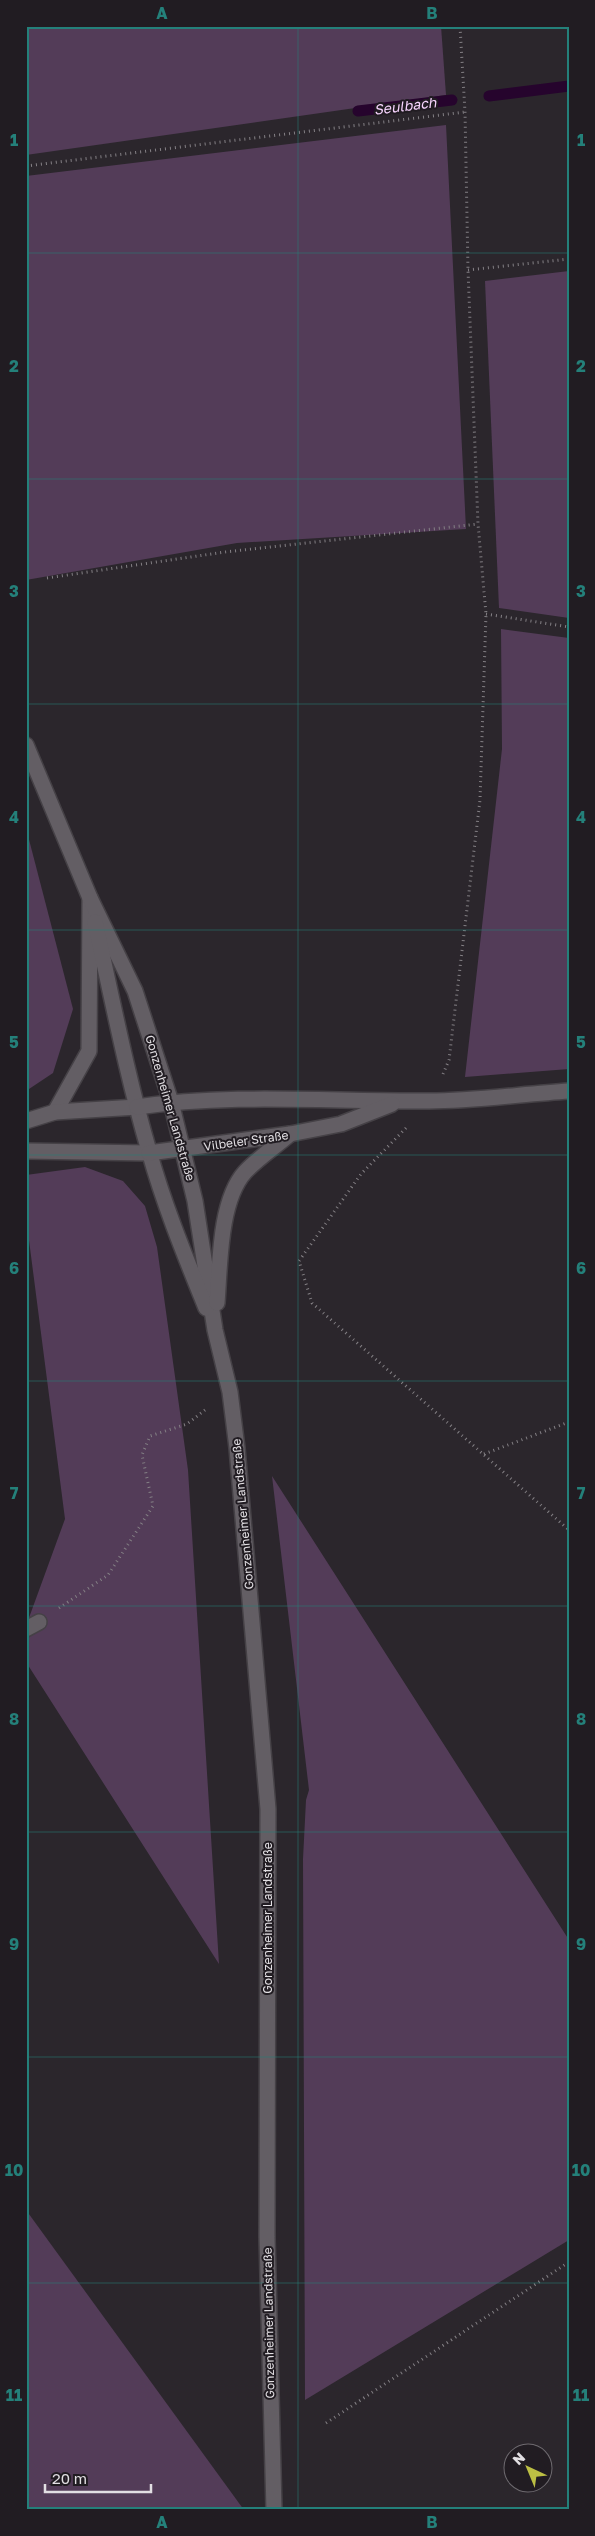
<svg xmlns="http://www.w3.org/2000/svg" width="595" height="2536" viewBox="0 0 595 2536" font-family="'Golos Text',sans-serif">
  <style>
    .green { fill: #533c58 }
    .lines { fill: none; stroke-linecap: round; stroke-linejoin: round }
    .stream { stroke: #26042d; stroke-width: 11 }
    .street-casing { stroke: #454146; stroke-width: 18 }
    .secondary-casing { stroke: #454146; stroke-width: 18 }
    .path { stroke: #848085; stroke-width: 3; stroke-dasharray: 1 4; stroke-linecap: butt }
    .street { stroke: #635e64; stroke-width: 15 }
    .secondary { stroke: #635e64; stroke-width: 15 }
    .grid { fill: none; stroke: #24807a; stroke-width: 1; stroke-opacity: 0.55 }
    .labels { text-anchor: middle; stroke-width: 4; stroke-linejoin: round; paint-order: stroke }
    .street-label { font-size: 12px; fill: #e2dfe3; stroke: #211c22 }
    .water-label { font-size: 14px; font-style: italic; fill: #f6d3fd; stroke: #211c22 }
    .neatline { fill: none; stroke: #24807a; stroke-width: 2 }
    .grid-label { font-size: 16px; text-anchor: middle; font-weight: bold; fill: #24807a }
  </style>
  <rect width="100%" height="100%" fill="#2b262c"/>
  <g class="green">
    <path d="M26 26H441L446 95 26 155Z"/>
    <path d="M446 125 466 529 237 543 26 580V176Z"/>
    <path d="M569 271V618L499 608 485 281Z"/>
    <path d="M501 629 569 638V1069L465 1077 502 749Z"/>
    <path d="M26 828 73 1009 53 1073 26 1091Z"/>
    <path d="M85 1167 123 1181 145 1206 157 1247 188 1470 219 1964 26 1662V1626L65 1519 26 1217V1175Z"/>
    <path d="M272 1476 569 1940V2240L305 2400 303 1859 306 1800 309 1790Z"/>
    <path d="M26 2210 244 2510H26Z"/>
  </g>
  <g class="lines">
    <g class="stream">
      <path d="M489 96 569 86"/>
      <path d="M358 111 452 100"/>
    </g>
    <defs>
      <g id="street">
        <path d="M55 1112 89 1051 90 898"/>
        <path d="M26 1121 55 1112 137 1107"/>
        <path d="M26 1151 149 1153"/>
        <path d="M26 1629 39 1622"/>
      </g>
      <g id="secondary">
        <path d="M26 745 90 898 135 991 171 1102 195 1201 215 1330 230 1392 237 1448 268 1809 267 2237 274 2510"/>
        <path d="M95 922C112 998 127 1076 149 1151 164 1205 185 1256 206 1308"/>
        <path d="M137 1107C233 1093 332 1102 429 1101 475 1101 522 1094 569 1091"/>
        <path d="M149 1153 290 1134 341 1124 392 1104"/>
        <path d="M217 1303C220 1266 219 1201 245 1172 258 1158 275 1147 290 1134"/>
      </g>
    </defs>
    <use href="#street" class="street-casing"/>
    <use href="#secondary" class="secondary-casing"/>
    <g class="path">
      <path d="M26 166 465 112"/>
      <path d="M468 270 569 259"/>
      <path d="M47 578 225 552 478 524"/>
      <path d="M486 614 569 627"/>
      <path d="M443 1074 449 1060 480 800 486 614 478 524 468 270 465 112 460 26"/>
      <path d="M406 1128 361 1174 299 1261 312 1303 569 1530"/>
      <path d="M484 1454 569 1422"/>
      <path d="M59 1608 108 1575 153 1506 142 1455 150 1436 187 1424 205 1410"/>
      <path d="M326 2423 569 2262"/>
    </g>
    <use href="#street" class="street"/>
    <use href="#secondary" class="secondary"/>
  </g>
  <path class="grid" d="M298 26V2510M26 253H569M26 479H569M26 704H569M26 930H569M26 1155H569M26 1381H569M26 1606H569M26 1832H569M26 2057H569M26 2283H569"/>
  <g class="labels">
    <g class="street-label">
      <text transform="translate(170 1108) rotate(74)" y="4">Gonzenheimer Landstraße</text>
      <text transform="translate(246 1141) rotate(-8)" y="4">Vilbeler Straße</text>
      <text transform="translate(243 1514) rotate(-95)" y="4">Gonzenheimer Landstraße</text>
      <text transform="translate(268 1918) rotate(-90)" y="4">Gonzenheimer Landstraße</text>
      <text transform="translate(269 2323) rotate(-91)" y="4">Gonzenheimer Landstraße</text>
    </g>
    <g class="water-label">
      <text transform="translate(405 106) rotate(-7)" y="5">Seulbach</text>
    </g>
  </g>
  <rect width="595" height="2536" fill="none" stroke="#211c22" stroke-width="55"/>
  <g transform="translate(528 2468) rotate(316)"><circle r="24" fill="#211c22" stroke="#6e6a6f"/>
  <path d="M0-4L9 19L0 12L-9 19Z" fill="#bcbf44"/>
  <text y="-8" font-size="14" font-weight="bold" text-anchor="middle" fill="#e2dfe3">N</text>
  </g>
  <path d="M45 2484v8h106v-8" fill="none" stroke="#e2dfe3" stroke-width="2.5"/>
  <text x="52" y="2484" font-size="15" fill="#e2dfe3" stroke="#211c22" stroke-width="4" paint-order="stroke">20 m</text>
  <rect x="28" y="28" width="540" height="2480" class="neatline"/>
  <g class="grid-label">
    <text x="162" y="19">A</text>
    <text x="432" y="19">B</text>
    <text x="14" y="146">1</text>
    <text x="581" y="146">1</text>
    <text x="14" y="372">2</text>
    <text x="581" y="372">2</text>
    <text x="14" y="597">3</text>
    <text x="581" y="597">3</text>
    <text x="14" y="823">4</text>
    <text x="581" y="823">4</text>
    <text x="14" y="1048">5</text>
    <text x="581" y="1048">5</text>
    <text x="14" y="1274">6</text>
    <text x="581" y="1274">6</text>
    <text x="14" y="1499">7</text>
    <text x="581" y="1499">7</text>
    <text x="14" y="1725">8</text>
    <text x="581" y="1725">8</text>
    <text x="14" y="1950">9</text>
    <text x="581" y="1950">9</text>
    <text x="14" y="2176">10</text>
    <text x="581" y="2176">10</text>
    <text x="14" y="2401">11</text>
    <text x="581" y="2401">11</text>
    <text x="162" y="2528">A</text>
    <text x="432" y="2528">B</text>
  </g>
</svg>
